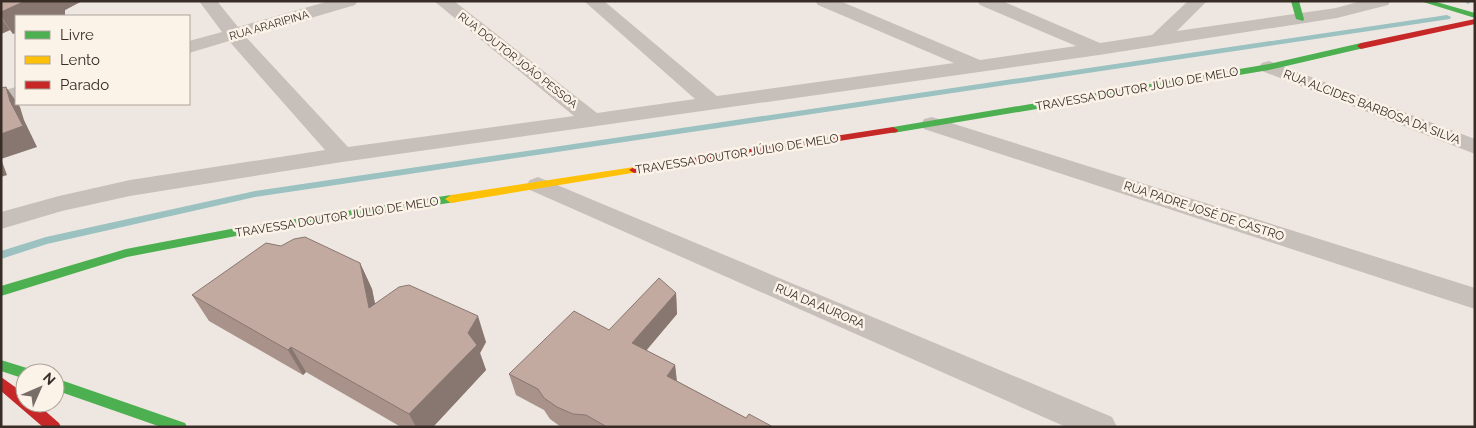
<svg xmlns="http://www.w3.org/2000/svg" width="1476" height="428" viewBox="0 0 1476 428" font-family="Raleway,sans-serif">
  <style>
    .lines { fill: none; stroke-linecap: round; stroke-linejoin: round }
    .stream { fill: #9bc2c1; fill-rule: evenodd }
    .street { fill: #c7c0ba; fill-rule: evenodd }
    .fast { fill: #4caf50; fill-rule: evenodd }
    .slow { fill: #ffc107; fill-rule: evenodd }
    .jam { fill: #c62828; fill-rule: evenodd }
    .wall { fill: #a8928a }
    .shaded-wall { fill: #887771 }
    .building { fill: #c3aaa1; stroke: #887771 }
    .labels { text-anchor: middle; stroke-width: 5; stroke-linejoin: round; paint-order: stroke }
    .far-street-label { font-size: 11px; fill: #382c27; stroke: #fbf2e8 }
    .street-label { font-size: 12px; fill: #382c27; stroke: #fbf2e8 }
  </style>
  <rect width="100%" height="100%" fill="#eee7e1"/>
  <g class="lines">
    <g class="stream">
      <path d="M1465 1H1472L1468 4 1466 3Z"/>
      <path d="M1447 15 1451 17 1450 19 255 197 47 244 1 259V251L46 237 255 191Z"/>
    </g>
    <g class="street">
      <path d="M199 1H217L238 27 329 1H358L355 5 246 37 348 147 574 116 434 1H454L597 113 695 99 584 1H604L717 96 954 63 818 5 815 1H840L980 60 1076 46 980 5 977 1H1002L1100 43 1152 35 1188 1H1207L1177 31 1336 8 1361 1H1391L1388 5 1337 18 1099 55 342 162 130 196 62 211 1 229V212L59 196 130 180 325 150 229 41 189 53V41L222 32Z"/>
      <path d="M1269 61 1475 139V154L1262 71 1259 67 1262 63Z"/>
      <path d="M16 87V99L1 103V91Z"/>
      <path d="M932 117 1475 288V309L924 129 921 124 924 119Z"/>
      <path d="M538 177 1112 417 1117 427H1066L530 190 526 185 530 180Z"/>
    </g>
    <g class="fast">
      <path d="M1291 1H1299L1304 19 1303 21 1296 19Z"/>
      <path d="M1420 1H1433L1475 13V18Z"/>
      <path d="M1361 43 1364 44V48L1269 70 893 133 888 130 893 127 1269 64Z"/>
      <path d="M451 195 455 196 457 199 455 202 236 236 127 257 1 296V286L126 249 236 228Z"/>
      <path d="M1 360 30 369 32 373H25V379L1 371Z"/>
      <path d="M55 378 185 423 187 427H161L55 390Z"/>
    </g>
    <path class="slow" d="M634 167 639 170 638 172 451 203 445 199 451 195Z"/>
    <g class="jam">
      <path d="M1475 19V24L1361 49 1357 46 1361 43Z"/>
      <path d="M893 127 898 130 897 132 634 173 629 170 634 167Z"/>
      <path d="M1 377 25 394V403H36L59 423 61 427H43L1 391Z"/>
    </g>
  </g>
  <g class="wall">
    <path d="M1 1H82L65 10V16H16L13 34 10 30 1 34Z"/>
    <path d="M360 263 372 289 375 304 486 342 480 353 486 370 433 427H401L306 372 303 375 209 321 192 295Z"/>
    <path d="M676 293 677 314 646 350 675 365 677 381 746 418 773 427H561L550 419 544 410 516 395 509 374 609 330Z"/>
  </g>
  <g class="shaded-wall">
    <path d="M30 1H82L65 10V16H16V33L13 34 1 16V12L23 2Z"/>
    <path d="M1 18 10 30 1 34Z"/>
    <path d="M6 87 16 101V104H18L20 107 24 120 37 147 1 159 7 175 1 177V134Z"/>
    <path d="M360 263 372 289 381 333 369 308Z"/>
    <path d="M676 293 677 314 635 364 632 343Z"/>
    <path d="M478 316 486 342 480 353 486 370 433 427H416L409 414Z"/>
    <path d="M291 347 306 372 303 375 288 350Z"/>
    <path d="M675 365 677 385 667 376Z"/>
  </g>
  <g class="building">
    <path d="M1 1H30L23 2 1 12Z"/>
    <path d="M6 87 10 101 23 126 1 134V88Z"/>
    <path d="M305 237 360 263 369 308 399 287 409 285 478 316 468 333 477 345 409 414 291 347 288 350 192 295 266 243 281 246 294 239Z"/>
    <path d="M659 278 676 293 632 343 675 365 667 376 746 418 749 414 773 427H607L586 415 573 414 557 407 544 398 538 389 509 374 574 311 609 330Z"/>
  </g>
  <g class="labels">
    <g class="far-street-label">
      <text transform="translate(269 25) rotate(-16)" y="4">RUA ARARIPINA</text>
      <text transform="translate(518 60) rotate(38)" y="4">RUA DOUTOR JOÃO PESSOA</text>
    </g>
    <g class="street-label">
      <text transform="translate(1137 89) rotate(-10)" y="4">TRAVESSA DOUTOR JÚLIO DE MELO</text>
      <text transform="translate(1372 107) rotate(21)" y="4">RUA ALCIDES BARBOSA DA SILVA</text>
      <text transform="translate(737 154) rotate(-9)" y="4">TRAVESSA DOUTOR JÚLIO DE MELO</text>
      <text transform="translate(1204 211) rotate(18)" y="4">RUA PADRE JOSÉ DE CASTRO</text>
      <text transform="translate(337 217) rotate(-9)" y="4">TRAVESSA DOUTOR JÚLIO DE MELO</text>
      <text transform="translate(820 306) rotate(23)" y="4">RUA DA AURORA</text>
    </g>
  </g>
  <rect width="1476" height="428" fill="none" stroke="#382c27" stroke-width="5"/>
  <rect x="15" y="15" width="175" height="90" fill="#fbf2e8" stroke="#ada39b"/>
  <rect x="25" y="31" width="25" height="8" fill="#4caf50" stroke="#ada39b"/>
  <text x="60" y="40" font-size="15" fill="#382c27">Livre</text>
  <rect x="25" y="56" width="25" height="8" fill="#ffc107" stroke="#ada39b"/>
  <text x="60" y="65" font-size="15" fill="#382c27">Lento</text>
  <rect x="25" y="81" width="25" height="8" fill="#c62828" stroke="#ada39b"/>
  <text x="60" y="90" font-size="15" fill="#382c27">Parado</text>
  <g transform="translate(40 388) rotate(45)"><circle r="24" fill="#fbf2e8" stroke="#ada39b"/>
  <path d="M0-4L9 19L0 12L-9 19Z" fill="#786d68"/>
  <text y="-8" font-size="14" font-weight="bold" text-anchor="middle" fill="#382c27">N</text>
  </g>
</svg>
